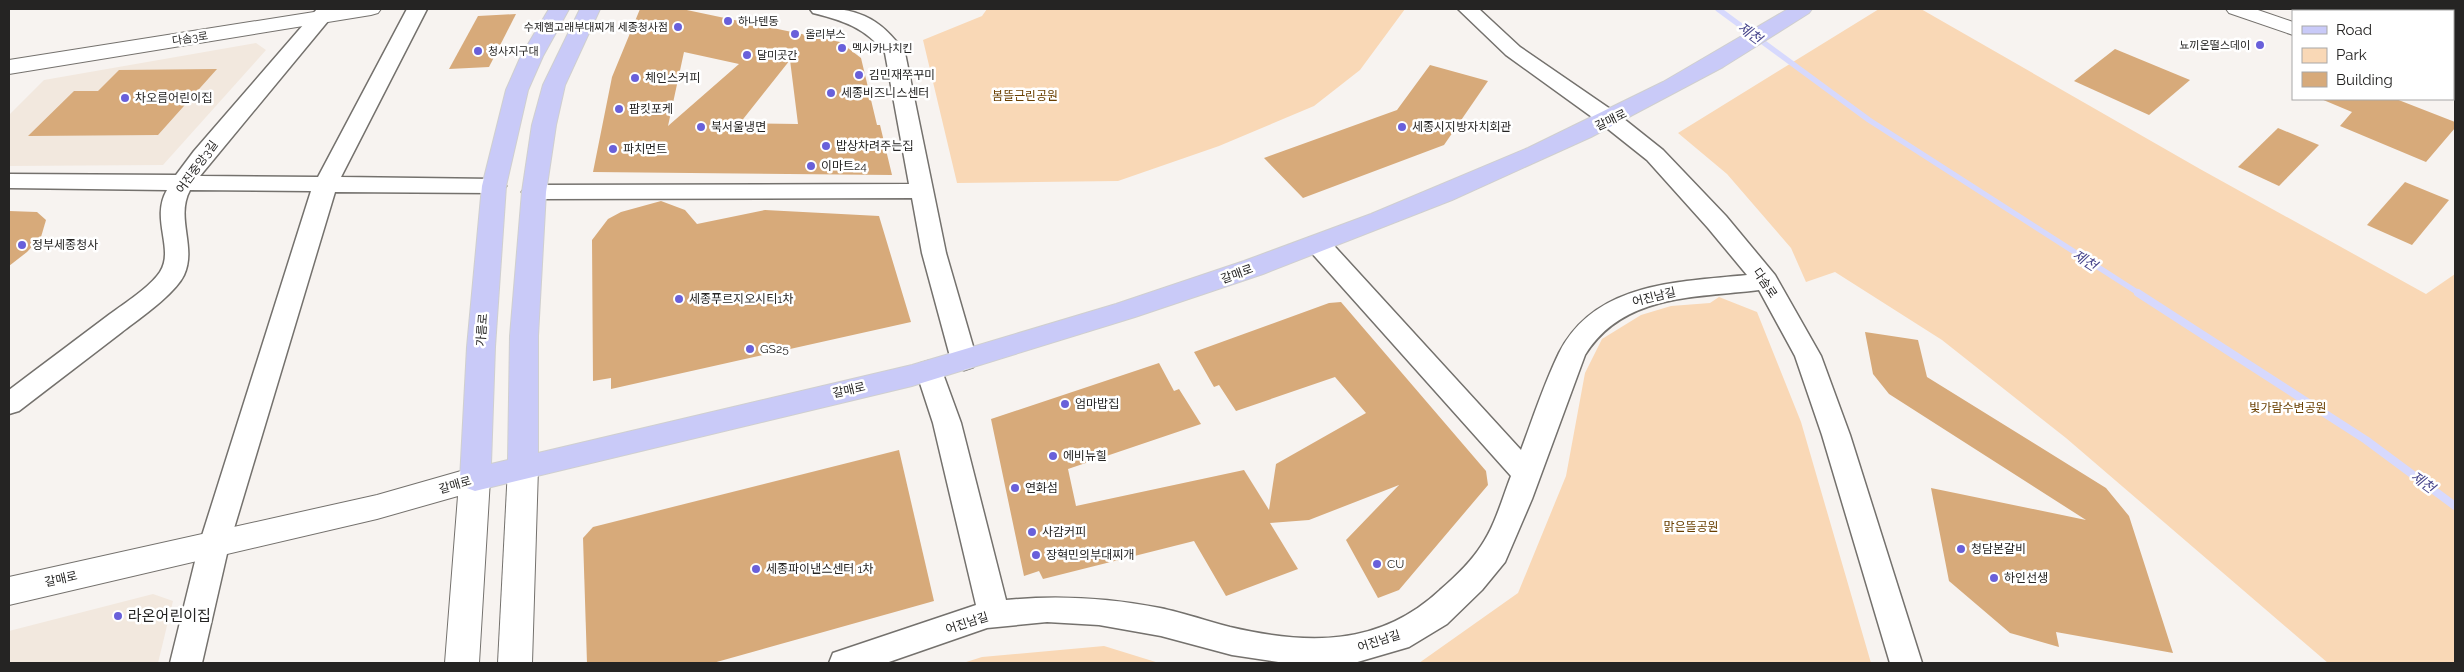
<svg xmlns="http://www.w3.org/2000/svg" width="2464" height="672" viewBox="0 0 2464 672" font-family="Raleway,'Noto Sans KR',sans-serif">
  <style>
    .built { fill: #f2e8de }
    .green { fill: #f9d8b6 }
    .lines { fill: none; stroke-linecap: round; stroke-linejoin: round }
    .stream-far1 { stroke: #d7d9fd; stroke-width: 5.5 }
    .stream { stroke: #d7d9fd; stroke-width: 8 }
    .building { fill: #d7aa7a; fill-rule: evenodd }
    .minor-casing { stroke: #74716d; stroke-width: 3 }
    .tertiary-casing { stroke: #74716d; stroke-width: 2 }
    .primary-casing { stroke: #cfcfcf; stroke-width: 2 }
    .minor { fill: #fff; fill-rule: evenodd }
    .tertiary { fill: #fff; fill-rule: evenodd }
    .primary { fill: #c9caf8; fill-rule: evenodd }
    .poi-dot { fill: #6960da; stroke: #fff; stroke-width: 2 }
    .labels { text-anchor: middle; stroke-width: 5; stroke-linejoin: round; paint-order: stroke }
    .far-poi-label { font-size: 11px; fill: #252423; stroke: #fff; text-anchor: start }
    .far-street-label { font-size: 11px; fill: #252423; stroke: #fff }
    .poi-label { font-size: 12px; fill: #252423; stroke: #fff; text-anchor: start }
    .park-label { font-size: 12px; fill: #693f00; stroke: #fff }
    .street-label { font-size: 12px; fill: #252423; stroke: #fff }
    .water-label { font-size: 14px; font-style: italic; fill: #48468c; stroke: #fff }
    .near-poi-label { font-size: 15px; fill: #252423; stroke: #fff; text-anchor: start }
  </style>
  <rect width="100%" height="100%" fill="#f7f3f0"/>
  <g class="built">
    <path d="M256 43 266 50 163 165 9 166V115L44 80Z"/>
    <path d="M153 594 173 601 158 663H9V631Z"/>
  </g>
  <g class="green">
    <path d="M987 9H1405L1360 70 1314 106 1219 146 1118 181 957 183 923 40 982 16Z"/>
    <path d="M1879 9H1921L2200 169 2426 294 2455 274V663H2328L2066 438 1942 340 1835 272 1806 282 1791 248 1727 174 1678 133Z"/>
    <path d="M1719 297 1757 312 1801 422 1871 663H1419L1518 593 1566 476 1585 373 1602 339 1641 315 1671 306 1710 303Z"/>
    <path d="M1104 646 1159 663H963L982 657Z"/>
  </g>
  <g class="lines">
    <path class="stream-far1" d="M1718 9 1869 120 2140 294"/>
    <path class="stream" d="M2138 293 2366 440 2455 506"/>
  </g>
  <g class="building">
    <path d="M640 9H682L840 42 861 58 877 125H880L892 175 593 172 612 77ZM684 52 739 64 668 126ZM790 60 798 124 740 123Z"/>
    <path d="M516 14 489 67 449 69 478 16Z"/>
    <path d="M2115 49 2190 80 2149 115 2074 81Z"/>
    <path d="M1430 65 1488 81 1444 145 1303 198 1264 158 1397 110Z"/>
    <path d="M217 69 158 135 28 136 74 91H98L119 70Z"/>
    <path d="M2321 99H2396L2455 122V128L2426 162 2340 126 2352 112Z"/>
    <path d="M2278 128 2319 145 2279 186 2238 167Z"/>
    <path d="M2405 182 2449 200 2412 245 2367 225Z"/>
    <path d="M661 201 685 210 697 224 765 210 879 216 911 322 611 389V378L593 381 592 240 608 219 621 212Z"/>
    <path d="M9 211 37 212 46 220 41 237 27 252 9 266Z"/>
    <path d="M1341 302 1486 471 1488 485 1399 590 1378 598 1346 540 1399 485 1309 520 1270 523 1298 569 1226 596 1194 541 1043 579 1039 571 1024 576 991 419 1159 363 1174 391 1179 389 1201 424 1068 469 1076 506 1244 470 1269 510 1276 464 1366 413 1335 377 1236 411 1219 385 1214 387 1194 352 1329 303Z"/>
    <path d="M1865 332 1918 340 1927 377 2106 488 2129 516 2173 653 2056 632 2059 647 2010 633 1949 581 1931 488 2086 520 1889 394 1873 374Z"/>
    <path d="M899 450 934 601 713 663H587L583 538 593 527Z"/>
  </g>
  <g class="lines">
    <defs>
      <g id="minor">
        <path d="M317 9H338L200 176 318 177 407 9H427L341 177 494 179 502 181 506 186 502 191 494 193 335 192 229 545 202 663H170L199 545 311 191 190 190C175 218 197 247 184 275 175 294 139 319 122 332 88 358 53 385 19 411L9 414V390C43 364 77 339 110 314 125 303 150 287 160 272 175 249 150 219 167 190L9 188V174L176 175 194 151Z"/>
        <path d="M810 9C854 6 880 16 905 53L946 253 977 360 973 367 964 370 955 367 951 360 922 253 912 198 534 199 526 197 522 192 526 187 534 185 909 184 885 53C866 28 842 20 813 13Z"/>
        <path d="M1458 9H1479L1520 47 1619 115 1663 150 1726 216 1775 275 1821 356 1850 435 1922 663H1890L1822 435 1795 356 1759 290C1694 298 1623 294 1585 355L1532 499 1505 562 1482 590 1447 624 1409 647 1354 663H1285L1232 655 1161 636 1099 625 1047 622 987 628 886 663H829L833 653 976 605 933 423 916 371 919 364 929 361 939 364 942 371 961 423 1006 600C1058 595 1109 598 1160 608 1184 613 1207 621 1230 627 1307 645 1379 647 1440 590 1455 577 1470 563 1481 546 1495 526 1502 499 1511 476L1309 250 1306 244 1309 238 1318 236 1327 238 1521 450C1533 418 1544 384 1559 353 1595 282 1678 282 1747 275L1708 228 1647 160 1603 125 1506 55Z"/>
      </g>
      <g id="tertiary">
        <path d="M333 9H381L378 13 371 15 9 74V60Z"/>
        <path d="M2226 9H2255L2293 22V35L2229 13Z"/>
        <rect x="2453" y="77" width="2" height="14"/>
        <path d="M523 456 534 460 538 468 532 663H498L508 468 512 460Z"/>
        <path d="M475 467 486 471 490 479 479 663H445L458 496 377 519 9 605V577L377 495Z"/>
      </g>
      <path id="primary" d="M549 9H569L543 56 528 90 506 186 495 347 491 464 508 460 510 336 522 192 532 125 543 85 580 9H600L565 85 556 125 546 192 538 336V453L912 365 1116 304 1244 261 1371 214 1528 148 1663 82 1788 9H1812L1809 13 1723 67 1591 137 1452 200 1263 274 1135 317 912 386 475 491 464 487 460 479 467 347 482 186 506 90 521 56Z"/>
    </defs>
    <use href="#minor" class="minor-casing"/>
    <use href="#tertiary" class="tertiary-casing"/>
    <use href="#primary" class="primary-casing"/>
    <use href="#minor" class="minor"/>
    <use href="#tertiary" class="tertiary"/>
    <use href="#primary" class="primary"/>
  </g>
  <g class="poi-dot">
    <circle cx="728" cy="21" r="5"/>
    <circle cx="678" cy="27" r="5"/>
    <circle cx="795" cy="34" r="5"/>
    <circle cx="2260" cy="45" r="5"/>
    <circle cx="842" cy="48" r="5"/>
    <circle cx="478" cy="51" r="5"/>
    <circle cx="747" cy="55" r="5"/>
    <circle cx="859" cy="75" r="5"/>
    <circle cx="635" cy="78" r="5"/>
    <circle cx="831" cy="93" r="5"/>
    <circle cx="125" cy="98" r="5"/>
    <circle cx="619" cy="109" r="5"/>
    <circle cx="701" cy="127" r="5"/>
    <circle cx="1402" cy="127" r="5"/>
    <circle cx="826" cy="146" r="5"/>
    <circle cx="613" cy="149" r="5"/>
    <circle cx="811" cy="166" r="5"/>
    <circle cx="22" cy="245" r="5"/>
    <circle cx="679" cy="299" r="5"/>
    <circle cx="750" cy="349" r="5"/>
    <circle cx="1065" cy="404" r="5"/>
    <circle cx="1053" cy="456" r="5"/>
    <circle cx="1015" cy="488" r="5"/>
    <circle cx="1032" cy="532" r="5"/>
    <circle cx="1961" cy="549" r="5"/>
    <circle cx="1036" cy="555" r="5"/>
    <circle cx="1377" cy="564" r="5"/>
    <circle cx="756" cy="569" r="5"/>
    <circle cx="1994" cy="578" r="5"/>
    <circle cx="118" cy="616" r="5"/>
  </g>
  <g class="labels">
    <g class="far-poi-label">
      <text x="738" y="25">하나텐동</text>
      <text x="668" y="31" text-anchor="end">수제햄고래부대찌개 세종청사점</text>
      <text x="805" y="38">올리부스</text>
      <text x="2250" y="49" text-anchor="end">뇨끼온떨스데이</text>
      <text x="852" y="52">멕시카나치킨</text>
      <text x="488" y="55">청사지구대</text>
      <text x="757" y="59">달미곳간</text>
    </g>
    <g class="far-street-label">
      <text transform="translate(190 38) rotate(-9)" y="4">다솜3로</text>
    </g>
    <g class="poi-label">
      <text x="869" y="79">김민재쭈꾸미</text>
      <text x="645" y="82">체인스커피</text>
      <text x="841" y="97">세종비즈니스센터</text>
      <text x="135" y="102">차오름어린이집</text>
      <text x="629" y="113">팜킷포케</text>
      <text x="711" y="131">북서울냉면</text>
      <text x="1412" y="131">세종시지방자치회관</text>
      <text x="836" y="150">밥상차려주는집</text>
      <text x="623" y="153">파치먼트</text>
      <text x="821" y="170">이마트24</text>
      <text x="32" y="249">정부세종청사</text>
      <text x="689" y="303">세종푸르지오시티1차</text>
      <text x="760" y="353">GS25</text>
      <text x="1075" y="408">엄마밥집</text>
      <text x="1063" y="460">에비뉴힐</text>
      <text x="1025" y="492">연화섬</text>
      <text x="1042" y="536">사감커피</text>
      <text x="1971" y="553">청담본갈비</text>
      <text x="1046" y="559">장혁민의부대찌개</text>
      <text x="1387" y="568">CU</text>
      <text x="766" y="573">세종파이낸스센터 1차</text>
      <text x="2004" y="582">하인선생</text>
    </g>
    <g class="park-label">
      <text x="1025" y="100">봄뜰근린공원</text>
      <text x="2288" y="412">빛가람수변공원</text>
      <text x="1691" y="531">맑은뜰공원</text>
    </g>
    <g class="street-label">
      <text transform="translate(1611 120) rotate(-26)" y="4">갈매로</text>
      <text transform="translate(197 167) rotate(-54)" y="4">어진중앙3길</text>
      <text transform="translate(1237 274) rotate(-20)" y="4">갈매로</text>
      <text transform="translate(1765 283) rotate(56)" y="4">다솜로</text>
      <text transform="translate(1654 297) rotate(-14)" y="4">어진남길</text>
      <text transform="translate(482 330) rotate(-86)" y="4">가름로</text>
      <text transform="translate(849 390) rotate(-13)" y="4">갈매로</text>
      <text transform="translate(455 485) rotate(-16)" y="4">갈매로</text>
      <text transform="translate(61 579) rotate(-13)" y="4">갈매로</text>
      <text transform="translate(967 623) rotate(-18)" y="4">어진남길</text>
      <text transform="translate(1379 641) rotate(-18)" y="4">어진남길</text>
    </g>
    <g class="water-label">
      <text transform="translate(1750 33) rotate(36)" y="5">제천</text>
      <text transform="translate(2085 260) rotate(33)" y="5">제천</text>
      <text transform="translate(2423 482) rotate(36)" y="5">제천</text>
    </g>
    <g class="near-poi-label">
      <text x="128" y="621">라온어린이집</text>
    </g>
  </g>
  <rect width="2464" height="672" fill="none" stroke="#252423" stroke-width="20"/>
  <rect x="2292" y="10" width="162" height="90" fill="#ffffff" stroke="#a8a7a7"/>
  <rect x="2302" y="26" width="25" height="8" fill="#c9caf8" stroke="#a8a7a7"/>
  <text x="2336" y="35" font-size="15" fill="#252423">Road</text>
  <rect x="2302" y="48" width="25" height="15" fill="#f9d8b6" stroke="#a8a7a7"/>
  <text x="2336" y="60" font-size="15" fill="#252423">Park</text>
  <rect x="2302" y="72" width="25" height="15" fill="#d7aa7a" stroke="#a8a7a7"/>
  <text x="2336" y="85" font-size="15" fill="#252423">Building</text>
</svg>
